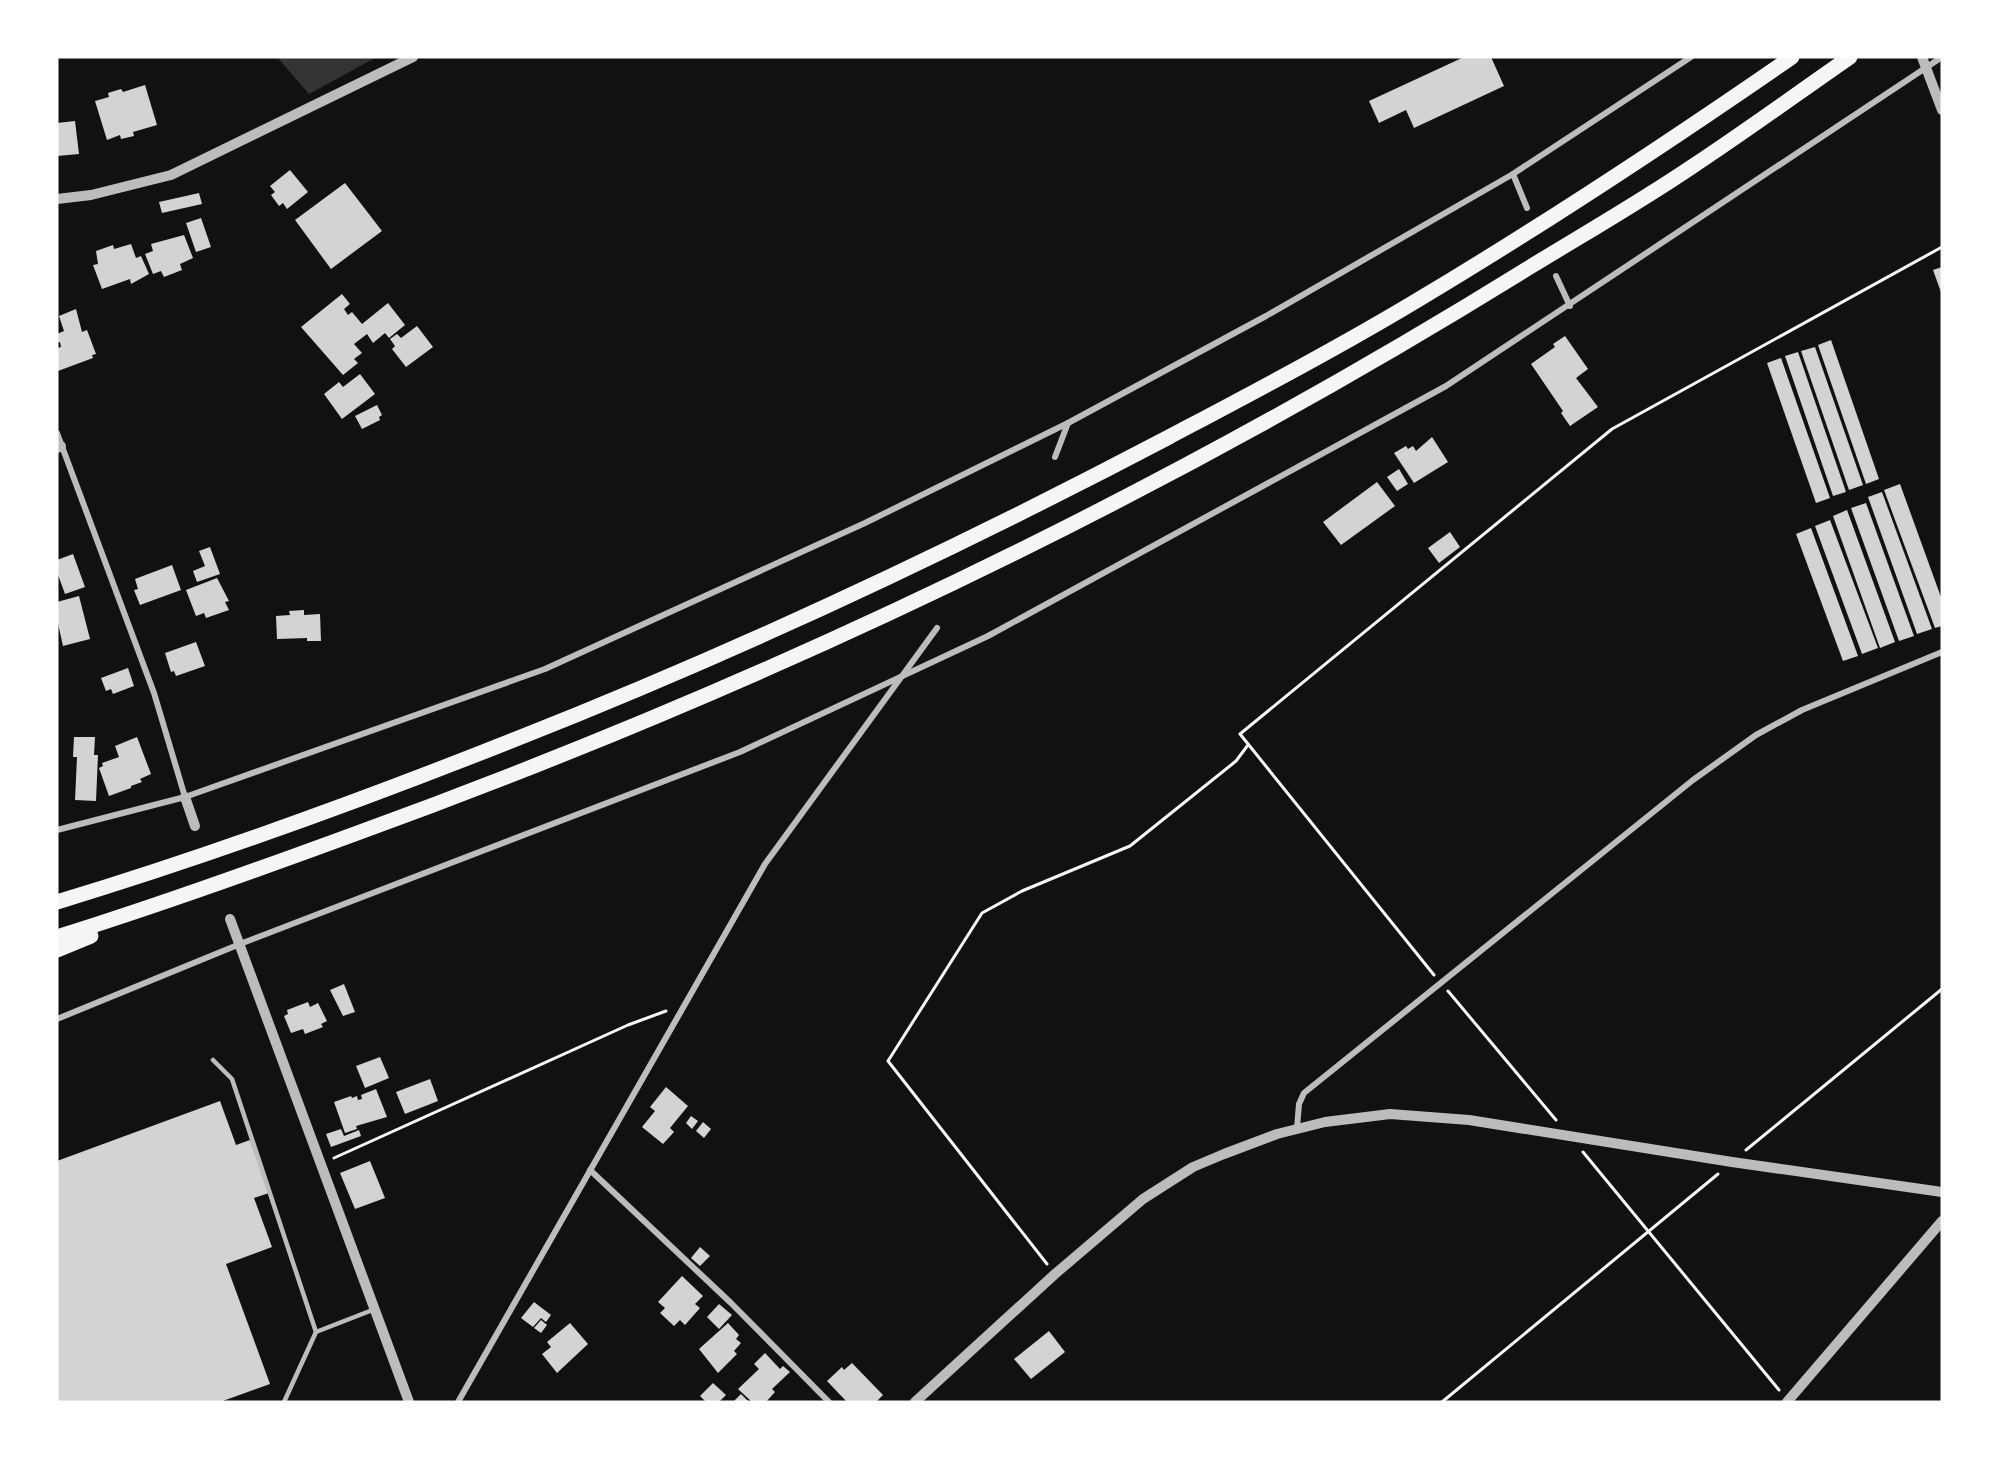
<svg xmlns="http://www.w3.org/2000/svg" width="1999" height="1459" viewBox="0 0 1999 1459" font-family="Overpass,sans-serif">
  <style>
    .water { fill: #333 }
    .building { fill: #d3d3d3 }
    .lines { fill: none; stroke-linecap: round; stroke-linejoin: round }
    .path { stroke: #f5f5f5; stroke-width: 3 }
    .service { stroke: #bcbcbc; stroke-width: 4.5 }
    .minor { stroke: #bcbcbc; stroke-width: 6 }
    .tertiary { stroke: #bcbcbc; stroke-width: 10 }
    .motorway { stroke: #f5f5f5; stroke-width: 15 }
  </style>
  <rect width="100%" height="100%" fill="#111"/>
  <path class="water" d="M277 57H375V58L309 94Z"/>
  <g class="building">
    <path d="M1464 57H1491L1504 86 1414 128 1406 110 1379 123 1369 101Z"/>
    <path d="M145 85 157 125 133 132 134 136 121 139 120 135 107 140 95 101 109 97 108 93 121 89 123 92Z"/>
    <path d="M75 121 79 154 57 156V123Z"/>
    <path d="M290 170 308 192 287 209 283 203 279 206 271 195 275 192 270 186Z"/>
    <path d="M345 183 382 231 331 269 295 220Z"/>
    <path d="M199 193 202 204 162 213 159 202Z"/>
    <path d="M201 218 211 247 196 252 186 223Z"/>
    <path d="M184 235 193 258 180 264 182 270 164 277 161 271 153 274 145 254 153 251 151 244Z"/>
    <path d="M131 244 136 258 141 256 149 274 131 284 130 279 102 289 93 265 98 264 96 251 113 245 114 249Z"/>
    <path d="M1942 267V295L1933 270Z"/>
    <path d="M342 294 350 304 344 309 348 315 352 312 362 324 388 303 405 325 389 338 385 333 373 343 367 334 354 344 362 353 354 359 358 363 343 375 301 327Z"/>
    <path d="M76 309 82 332 87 330 96 354 92 355 93 358 58 371 57 348 61 347 60 342 57 343V334L64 331 59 316Z"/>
    <path d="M417 326 433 347 406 367 392 349 395 346 390 339 397 334 401 338Z"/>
    <path d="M1565 336 1588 369 1576 378 1598 407 1570 426 1561 413 1563 411 1531 364 1555 347 1553 344Z"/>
    <path d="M1831 340 1879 479 1866 484 1818 345Z"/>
    <path d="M1815 347 1863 485 1849 490 1801 351Z"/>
    <path d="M1798 352 1846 492 1833 496 1785 356Z"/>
    <path d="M1781 358 1830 498 1816 503 1767 363Z"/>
    <path d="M360 374 375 394 342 419 324 394 339 382 343 387Z"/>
    <path d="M377 405 382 415 379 417 380 420 362 429 355 416Z"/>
    <path d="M1432 437 1448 462 1414 483 1394 453 1406 446 1408 449 1413 446 1416 451Z"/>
    <path d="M1399 469 1408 484 1397 491 1387 477Z"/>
    <path d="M1377 482 1395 506 1341 545 1323 522Z"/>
    <path d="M1900 484 1942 600V626L1935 628 1884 490Z"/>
    <path d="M1882 492 1932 629 1917 634 1868 497Z"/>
    <path d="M1866 503 1914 636 1899 641 1851 508Z"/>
    <path d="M1847 510 1895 642 1880 648 1833 516Z"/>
    <path d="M1830 520 1878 648 1862 654 1815 526Z"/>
    <path d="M1811 528 1858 656 1843 661 1796 534Z"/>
    <path d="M1450 532 1460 547 1439 563 1428 548Z"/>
    <path d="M210 547 220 574 197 582 193 571 205 566 199 551Z"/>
    <path d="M73 554 85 587 65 594 57 572V560Z"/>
    <path d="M172 565 181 590 140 605 134 590 138 589 135 579Z"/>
    <path d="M217 578 229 601 225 602 229 610 206 618 204 613 196 616 186 590Z"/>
    <path d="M79 596 90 639 63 646 57 619V602Z"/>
    <path d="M304 610V615L320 614 321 641H307V638L277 639 276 616 290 615 289 611Z"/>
    <path d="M196 642 205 666 176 676 174 671 171 672 165 653Z"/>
    <path d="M128 668 134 686 113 694 111 689 106 691 101 678Z"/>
    <path d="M74 737H95L94 755H98L96 801 75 800 77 757H73Z"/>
    <path d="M137 737 151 774 140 779 142 782 131 786V788L109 796 99 768 103 766 102 763 119 757 115 746Z"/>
    <path d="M344 984 355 1012 343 1016 330 990Z"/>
    <path d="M308 1002 310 1007 318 1003 327 1021 321 1024 323 1027 305 1034 303 1029 291 1033 284 1016 288 1014 287 1010Z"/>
    <path d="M380 1057 389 1078 365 1088 356 1066Z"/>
    <path d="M430 1079 438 1101 405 1114 396 1092Z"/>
    <path d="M666 1087 688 1106 670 1128 674 1132 663 1144 642 1127 655 1111 650 1107Z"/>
    <path d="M376 1089 387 1117 356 1126 357 1129 345 1133 334 1102 351 1096 352 1098 357 1096 358 1100 362 1099 361 1095Z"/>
    <path d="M220 1101 236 1145 250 1140 269 1193 254 1198 272 1247 226 1264 270 1384 220 1402H57V1161Z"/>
    <path d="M691 1116 698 1121 692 1129 686 1123Z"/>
    <path d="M703 1122 711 1129 704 1138 696 1131Z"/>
    <path d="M341 1129 344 1136 359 1130 361 1136 331 1147 326 1134Z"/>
    <path d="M370 1161 385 1198 355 1209 340 1173Z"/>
    <path d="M700 1247 710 1256 700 1266 691 1258Z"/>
    <path d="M682 1276 703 1296 695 1304 700 1308 685 1325 680 1320 674 1326 660 1313 665 1308 658 1302Z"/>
    <path d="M534 1302 551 1315 546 1322 541 1318 533 1327 521 1318Z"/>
    <path d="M719 1304 732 1315 719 1329 707 1317Z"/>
    <path d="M541 1320 547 1325 541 1333 534 1328Z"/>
    <path d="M570 1323 588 1344 557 1373 542 1354 551 1347 547 1342Z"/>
    <path d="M728 1323 739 1335 736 1339 741 1343 734 1351 737 1354 718 1373 699 1349Z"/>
    <path d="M1049 1331 1065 1352 1031 1379 1014 1359Z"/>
    <path d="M765 1353 780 1369 783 1366 790 1372 772 1389 775 1392 766 1402H752L738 1389 759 1369 754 1364Z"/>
    <path d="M852 1363 883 1395 876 1402H847L827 1381 842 1367 844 1370Z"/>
    <path d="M713 1383 726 1395 719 1402H706L700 1396Z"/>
    <path d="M741 1394 749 1402H733Z"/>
  </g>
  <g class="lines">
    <g class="path">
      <path d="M1434 975 1240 734 1612 429 1942 247"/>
      <path d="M1448 991 1556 1120"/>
      <path d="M1746 1150 1942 989"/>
      <path d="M1583 1152 1779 1390"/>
      <path d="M334 1158 628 1025 666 1011"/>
      <path d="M1047 1264 888 1061 982 913 1022 891 1130 846 1236 761 1248 745"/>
      <path d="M1442 1402 1718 1174"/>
    </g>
    <g class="service">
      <path d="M213 1060 232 1079 316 1332"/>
      <path d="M284 1402 316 1332 375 1309"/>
    </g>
    <g class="minor">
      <path d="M1513 174 1527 208"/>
      <path d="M1556 276 1570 306"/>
      <path d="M57 433 154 693 185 797"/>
      <path d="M1055 457 1068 423"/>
      <path d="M57 830 185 797 545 669 865 523 1068 423 1266 316 1513 174 1691 57"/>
      <path d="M57 1019 240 944 740 752 988 636 1446 386 1942 57"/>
      <path d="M1297 1128 1299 1104 1304 1093 1693 780 1756 735 1802 710 1942 652"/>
      <path d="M590 1170 731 1303 829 1402"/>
      <path d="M458 1402 765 864 937 628"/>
    </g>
    <g class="tertiary">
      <path d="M1922 57 1942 110"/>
      <path d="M57 199 91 195 171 175 413 57"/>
      <path d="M57 448 61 446"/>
      <path d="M185 797 195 826"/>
      <path d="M230 919 409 1402"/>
      <path d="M915 1402 1055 1274 1143 1199 1193 1167 1224 1154 1277 1134 1325 1122 1390 1114 1469 1120 1732 1162 1942 1192"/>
      <path d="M1787 1402 1942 1221"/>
    </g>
    <g class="motorway">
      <path d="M57 902C212 855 365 799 516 739 739 651 956 549 1169 437 1252 393 1336 349 1416 301 1545 224 1669 142 1792 57"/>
      <path d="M57 937C157 906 254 871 352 835 763 686 1158 498 1530 267 1584 234 1640 202 1693 166 1746 131 1798 93 1850 57"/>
      <path d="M57 950 91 936"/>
    </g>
  </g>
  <rect width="1999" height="1459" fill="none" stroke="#ffffff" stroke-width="117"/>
</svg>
